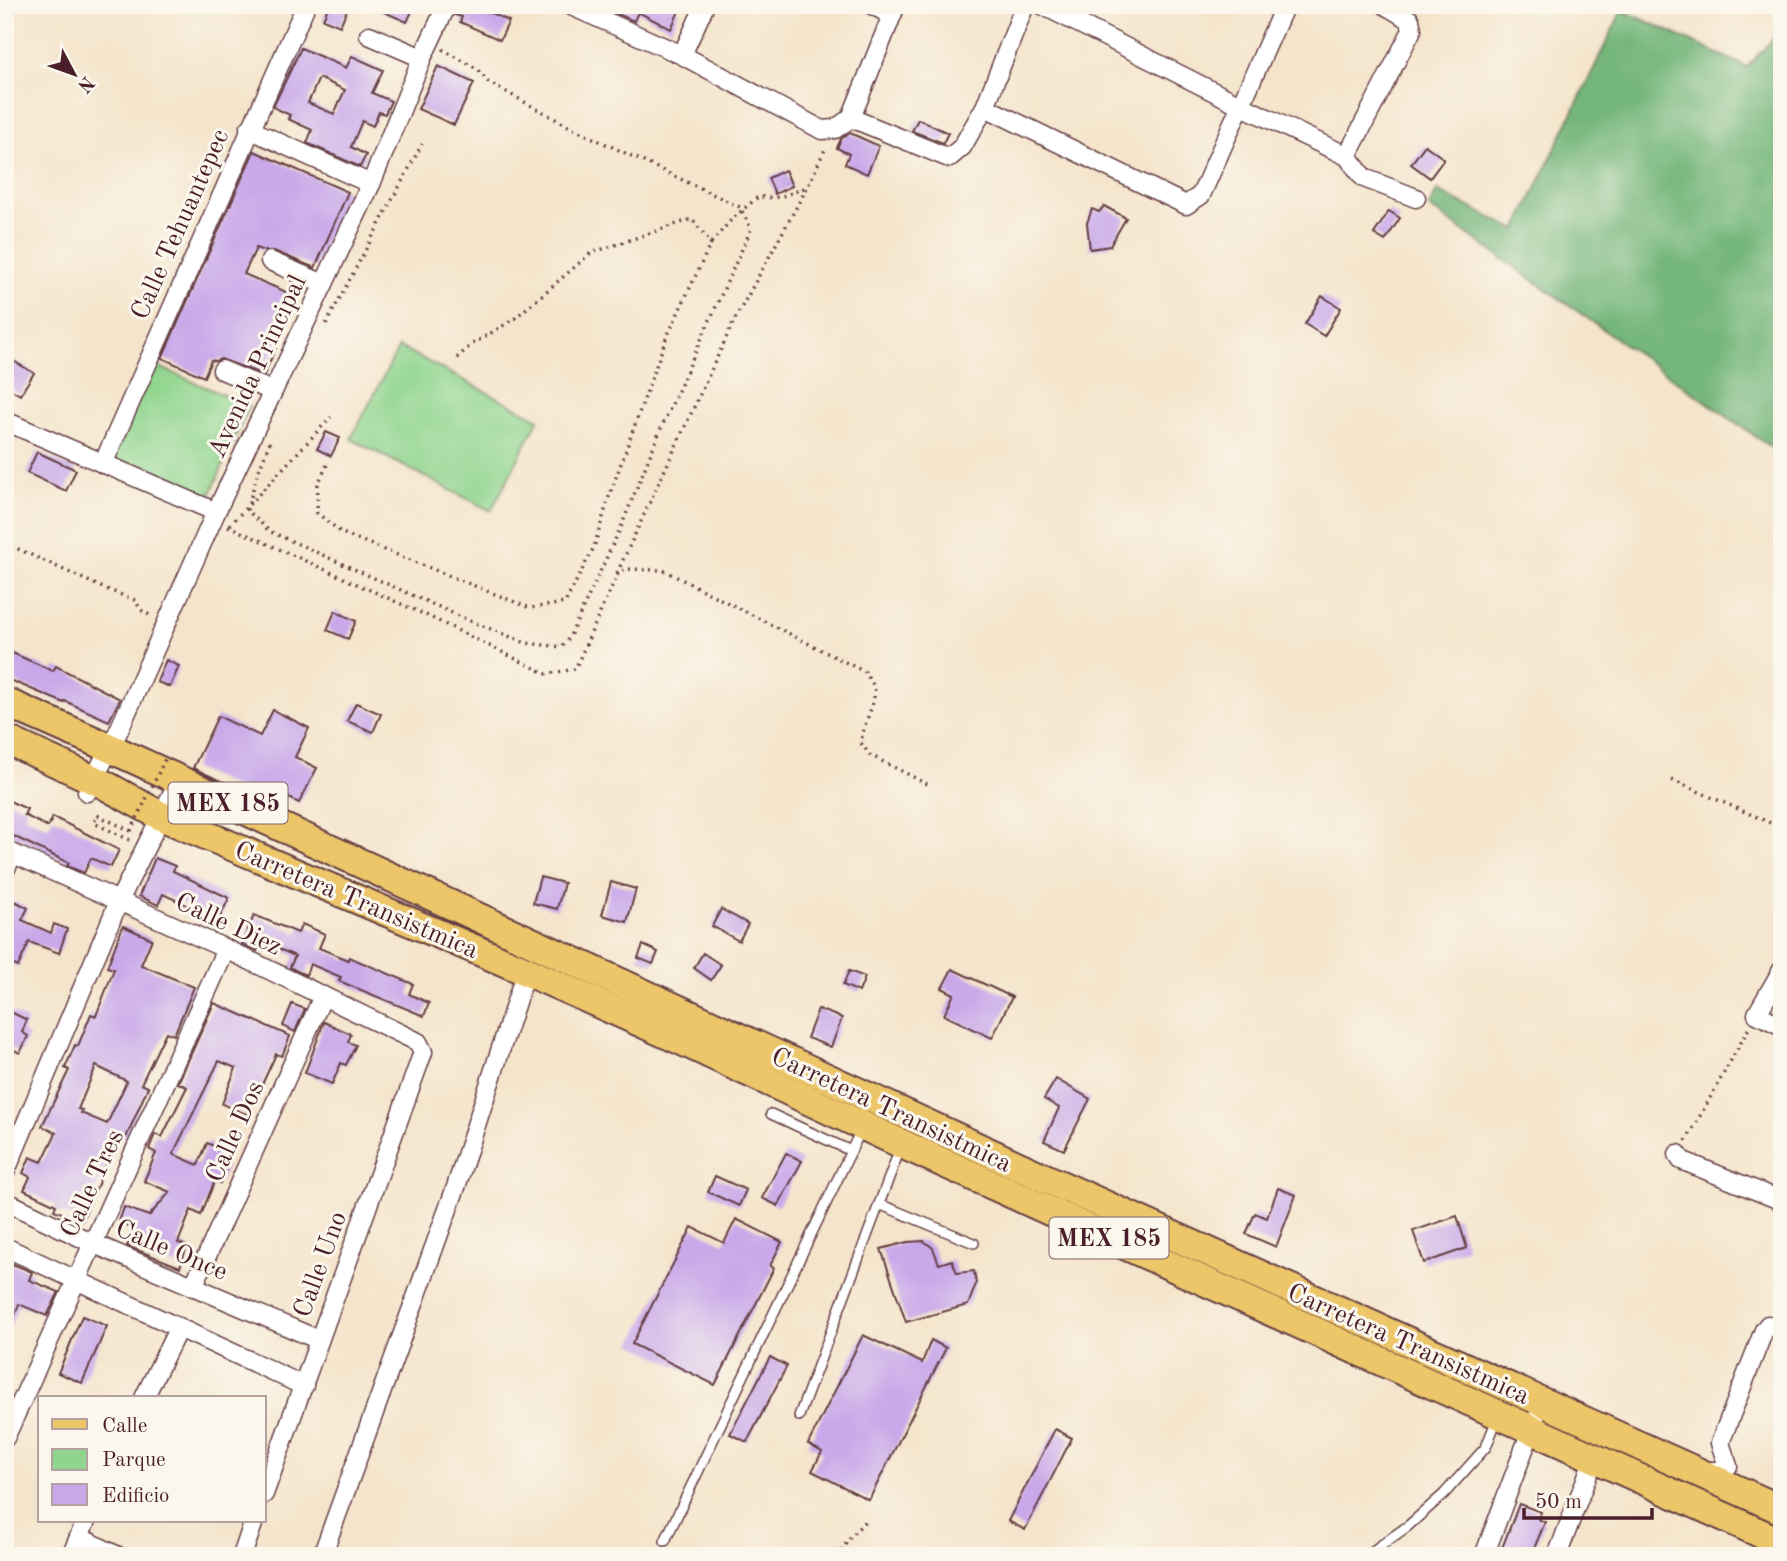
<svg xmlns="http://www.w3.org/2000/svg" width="1787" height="1561" viewBox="0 0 1787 1561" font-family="'Old Standard TT',serif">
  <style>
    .green { fill: #90d58f; stroke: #6d7a5d; stroke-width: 2 }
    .forest { fill: #74b67a; stroke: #5f6a52; stroke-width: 2 }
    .building { fill: #c9a9e9; fill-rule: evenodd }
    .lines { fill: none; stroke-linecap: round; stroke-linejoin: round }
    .lane-casing { stroke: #643d43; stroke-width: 12 }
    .street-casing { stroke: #643d43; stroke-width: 21 }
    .primary-casing { stroke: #643d43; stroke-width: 32 }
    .path { stroke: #643d43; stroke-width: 3.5; stroke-dasharray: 2 5; stroke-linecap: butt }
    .lane { stroke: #fff; stroke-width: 9 }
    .street { stroke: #fff; stroke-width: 18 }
    .primary { stroke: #ecc669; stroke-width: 28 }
    .path-bridge { stroke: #643d43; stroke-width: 3.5; stroke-dasharray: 2 5; stroke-linecap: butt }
    .labels { text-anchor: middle; stroke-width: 6; stroke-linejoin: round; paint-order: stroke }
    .shield { fill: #fbf7ec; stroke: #7f6065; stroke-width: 2 }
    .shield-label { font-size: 24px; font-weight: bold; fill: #4a1f2b }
    .street-label { font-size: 26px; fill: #4a1f2b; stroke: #fbf7ec }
  </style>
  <rect width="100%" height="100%" fill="#fbf7ec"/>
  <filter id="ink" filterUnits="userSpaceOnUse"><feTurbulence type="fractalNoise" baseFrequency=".0143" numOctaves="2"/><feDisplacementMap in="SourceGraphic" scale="14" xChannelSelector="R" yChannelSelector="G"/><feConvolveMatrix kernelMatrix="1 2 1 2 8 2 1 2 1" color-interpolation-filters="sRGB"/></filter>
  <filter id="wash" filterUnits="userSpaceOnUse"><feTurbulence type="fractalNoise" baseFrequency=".00686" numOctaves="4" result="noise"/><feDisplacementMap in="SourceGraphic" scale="28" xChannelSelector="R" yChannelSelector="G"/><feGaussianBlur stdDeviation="1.57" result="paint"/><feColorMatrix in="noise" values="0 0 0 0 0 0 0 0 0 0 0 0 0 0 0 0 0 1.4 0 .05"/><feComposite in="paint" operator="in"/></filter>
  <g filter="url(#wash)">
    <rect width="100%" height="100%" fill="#f4e4cb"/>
    <g class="green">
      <path d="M399 347 539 419 491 511 351 439Z"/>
      <path d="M150 363 249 406 205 507 106 464Z"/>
    </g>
    <path class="forest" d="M1622 10 1747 67 1782 29V455L1429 207 1437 191 1516 230Z"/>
    <g id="blocks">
      <g class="building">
        <path d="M329 5H349L340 26 323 19Z"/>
        <path d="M368 5H415L407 22Z"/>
        <path d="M458 5H473L509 21 500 40 460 22 462 17 455 15Z"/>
        <path d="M611 5H667L679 11 671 29 638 12 634 21 608 10Z"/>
        <path d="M301 48 346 68 352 56 383 70 372 93 391 101 385 114 379 112 373 126 362 121 351 147 366 155 360 167 307 143 312 130 288 119 290 115 273 107ZM319 78 345 90 334 114 308 103Z"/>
        <path d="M438 66 474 83 454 125 418 109Z"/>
        <path d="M918 119 948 133 943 143 912 131Z"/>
        <path d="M850 133 879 146 867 174 845 164 849 154 837 148 841 139Z"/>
        <path d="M1425 145 1444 159 1430 178 1411 164Z"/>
        <path d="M254 151 348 192 315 268 274 251H264L256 248 244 274 298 297 264 375 221 359 215 361 211 360 204 377 162 358Z"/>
        <path d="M785 170 792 186 775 194 768 178Z"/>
        <path d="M1104 206 1126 218 1110 246 1090 249 1087 223 1092 209 1099 212Z"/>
        <path d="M1389 211 1400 218 1385 241 1374 234Z"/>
        <path d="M1322 296 1341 308 1324 336 1305 324Z"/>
        <path d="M5 356 34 373 20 395 5 386Z"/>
        <path d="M326 432 340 438 331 456 317 449Z"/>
        <path d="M37 452 76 470 66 491 27 473Z"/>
        <path d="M335 611 356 621 348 639 327 630Z"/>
        <path d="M10 652 53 671 56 666 120 699 109 721 65 701 64 703 5 678V662Z"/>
        <path d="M166 660 179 666 170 687 157 682Z"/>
        <path d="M356 703 381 714 373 732 347 721Z"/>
        <path d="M273 710 309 728 295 757 317 768 299 803 279 793 273 805 193 768 218 716 260 736Z"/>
        <path d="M5 799 27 809 24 815 48 827 53 817 119 850 111 867 91 858 84 873 67 866 69 863 5 832Z"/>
        <path d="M155 858 175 866 173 871 229 898 219 920 163 894 158 905 139 896Z"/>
        <path d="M540 877 564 883 557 909 533 903Z"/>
        <path d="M611 882 636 889 627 922 602 915Z"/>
        <path d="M15 901 28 908 22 920 51 933 54 924 67 929 59 953 29 942 18 967 5 961V912L9 914Z"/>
        <path d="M721 909 748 924 739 941 712 926Z"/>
        <path d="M254 915 298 933 302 924 325 934 319 948 348 960 349 957 413 984 409 994 429 1003 424 1016 339 981 341 977 310 964 306 975 299 972 290 967 295 956 261 941 257 951 242 944Z"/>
        <path d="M123 926 152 939 141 965 194 987 174 1035 166 1032 141 1084 148 1087 126 1138 119 1135 82 1221 54 1210 56 1205 24 1190 30 1177 23 1173 30 1157 42 1162 56 1133 42 1126 69 1070 65 1068 75 1045 78 1046 91 1014 96 1016 114 969 107 967ZM96 1066 127 1081 107 1124 81 1113 82 1110 78 1109Z"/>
        <path d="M643 945 658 952 653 964 638 958Z"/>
        <path d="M703 953 721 965 711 980 694 968Z"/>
        <path d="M952 969 1012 997 992 1038 944 1015 954 994 942 988Z"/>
        <path d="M849 971 865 977 859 992 843 985Z"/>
        <path d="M214 1003 290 1036 282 1056 276 1054 248 1115 222 1104 236 1068 219 1061 173 1154 198 1165 207 1143 226 1151 221 1165 227 1167 220 1183 215 1180 201 1215 191 1210 178 1243 187 1246 180 1267 127 1246 134 1228 119 1222 124 1207 149 1216 170 1192 144 1181 156 1153 149 1149 155 1134 162 1137 187 1087 178 1083Z"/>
        <path d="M292 1004 305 1009 295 1032 283 1026Z"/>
        <path d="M5 1009 27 1020 22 1032 28 1036 20 1053 5 1046 11 1030 5 1027Z"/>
        <path d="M818 1009 842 1018 831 1047 807 1038Z"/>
        <path d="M324 1022 351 1034 348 1042 356 1045 346 1065 341 1063 332 1084 305 1073Z"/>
        <path d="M1056 1079 1090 1099 1064 1150 1044 1141 1059 1108 1044 1099Z"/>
        <path d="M786 1153 802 1161 778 1206 762 1198Z"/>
        <path d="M715 1176 746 1190 739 1206 708 1192Z"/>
        <path d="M1278 1188 1296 1195 1276 1247 1246 1234 1255 1213 1267 1218Z"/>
        <path d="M1457 1216 1467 1248 1424 1263 1413 1231Z"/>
        <path d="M736 1219 782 1242 770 1266 774 1268 715 1385 632 1344 692 1227 724 1243Z"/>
        <path d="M924 1241 933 1248 939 1264 952 1260 957 1273 974 1271 976 1284 968 1305 906 1322 881 1249 908 1242Z"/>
        <path d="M13 1264 32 1272 29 1280 59 1292 47 1316 19 1304 6 1338 5 1283Z"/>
        <path d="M82 1316 107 1326 82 1383 58 1373Z"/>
        <path d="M863 1335 922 1363 931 1340 946 1348 869 1500 812 1471 822 1452 808 1444Z"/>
        <path d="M770 1357 787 1366 747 1442 730 1434Z"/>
        <path d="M1055 1429 1072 1438 1025 1530 1008 1521Z"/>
        <path d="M1519 1504 1541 1512 1538 1519 1545 1522 1531 1556H1499Z"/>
      </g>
    </g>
  </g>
  <g filter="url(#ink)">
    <use href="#blocks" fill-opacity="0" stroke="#643d43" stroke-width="2"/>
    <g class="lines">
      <defs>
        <g id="lane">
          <path d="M771 1114 851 1151"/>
          <path d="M879 1204 974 1243"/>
          <path d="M799 1416 901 1146"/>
          <path d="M665 1541 861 1130"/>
          <path d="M1366 1556 1408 1526 1444 1494 1486 1447 1497 1419"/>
        </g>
        <g id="street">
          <path d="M569 5 682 55 822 130 835 129 851 118"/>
          <path d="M872 5 892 15"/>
          <path d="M1042 5 1242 106 1347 156 1364 178 1416 198"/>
          <path d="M369 35 422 58"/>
          <path d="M682 55 705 5"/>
          <path d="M985 107 1186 205 1201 195 1285 5"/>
          <path d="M851 118 949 158 962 147 985 107 1025 5"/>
          <path d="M851 118 896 5"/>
          <path d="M249 129 371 184"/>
          <path d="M1347 156 1412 30 1410 20 1385 5"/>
          <path d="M270 261 324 284"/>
          <path d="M222 370 272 391"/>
          <path d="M5 421 216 512"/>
          <path d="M103 464 306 5"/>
          <path d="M87 792 118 732 216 512 371 184 422 58 447 5"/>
          <path d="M5 850 226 949 418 1042 423 1052 264 1494"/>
          <path d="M5 870 13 854"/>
          <path d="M1782 970 1757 1014 1782 1026"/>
          <path d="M1678 1154 1681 1160 1782 1201"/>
          <path d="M5 1173 119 901 179 780"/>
          <path d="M5 1201 92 1243 319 1340"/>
          <path d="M5 1247 304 1386"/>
          <path d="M193 1287 323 996"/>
          <path d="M144 1398 179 1327"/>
          <path d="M5 1438 226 949"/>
          <path d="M1703 1471H1724L1728 1466 1720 1443 1764 1330 1768 1325 1782 1329"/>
          <path d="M79 1537 118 1556"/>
          <path d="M71 1556 86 1521"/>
          <path d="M242 1556 254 1521"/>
          <path d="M322 1556 456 1187 526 971"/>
          <path d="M1484 1556 1535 1420"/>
          <path d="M1557 1556 1594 1458"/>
        </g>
        <g id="primary">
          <path d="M5 702 110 748 1036 1174 1782 1510"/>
          <path d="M5 739 103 784 161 816 526 971 680 1040 902 1144 1782 1543"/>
        </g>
      </defs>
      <use href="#lane" class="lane-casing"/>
      <use href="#street" class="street-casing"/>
      <use href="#primary" class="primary-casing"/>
      <g class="path">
        <path d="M326 324 422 144"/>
        <path d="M457 358 471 345 514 319 591 253 692 219 711 243 732 219 759 196C776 201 791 193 806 187"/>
        <path d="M270 442 257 475 247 510 269 531 468 620 526 643 562 647 569 638 621 527 659 433 751 229 740 207 572 128 488 82 477 69 442 49"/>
        <path d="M327 465 318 484 317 513 342 533 530 608 565 603 594 547 609 497 665 341 711 243"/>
        <path d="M230 525 331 417"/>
        <path d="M228 526 430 617 547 674 575 669 617 575 625 569 663 570 865 672C867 676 872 682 874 687 878 699 862 726 861 743L870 755 929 785"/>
        <path d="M5 543 101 587 135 600 141 610 151 616"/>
        <path d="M617 573 734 321 808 186 826 147"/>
        <path d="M1672 780 1782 828"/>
        <path d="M131 831 97 815 94 823 132 841"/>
        <path d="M1686 1141 1749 1028"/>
        <path d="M837 1556 853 1534 865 1521"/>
      </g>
      <use href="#lane" class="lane"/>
      <use href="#street" class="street"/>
      <use href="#primary" class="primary"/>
      <path class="path-bridge" d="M131 831 167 755"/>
    </g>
  </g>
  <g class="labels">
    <g class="shield">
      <rect x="168.5" y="782.5" width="119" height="41" rx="5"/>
      <rect x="1049.5" y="1217.5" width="119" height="41" rx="5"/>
    </g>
    <g class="shield-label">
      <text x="228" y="811">MEX 185</text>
      <text x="1109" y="1246">MEX 185</text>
    </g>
    <g class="street-label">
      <text transform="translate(179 224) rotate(-66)" y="9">Calle Tehuantepec</text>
      <text transform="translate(256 366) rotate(-65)" y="9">Avenida Principal</text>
      <text transform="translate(357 899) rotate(23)" y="9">Carretera Transistmica</text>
      <text transform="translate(229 923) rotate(25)" y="9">Calle Diez</text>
      <text transform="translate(892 1109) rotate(25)" y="9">Carretera Transistmica</text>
      <text transform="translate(234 1131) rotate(-66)" y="9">Calle Dos</text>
      <text transform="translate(91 1183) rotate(-65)" y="9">Calle Tres</text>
      <text transform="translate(172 1249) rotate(23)" y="9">Calle Once</text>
      <text transform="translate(319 1264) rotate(-70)" y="9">Calle Uno</text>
      <text transform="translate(1409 1343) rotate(24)" y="9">Carretera Transistmica</text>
    </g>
  </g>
  <rect width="1787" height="1561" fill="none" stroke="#fbf7ec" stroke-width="28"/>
  <rect x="38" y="1396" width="228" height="126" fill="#fbf7ec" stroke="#b4a19f" stroke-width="2"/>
  <rect x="52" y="1419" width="35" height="10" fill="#ecc669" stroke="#b4a19f" stroke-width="2"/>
  <text x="102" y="1432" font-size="21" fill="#4a1f2b">Calle</text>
  <rect x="52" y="1449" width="35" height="21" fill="#90d58f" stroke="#b4a19f" stroke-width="2"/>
  <text x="102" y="1466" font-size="21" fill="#4a1f2b">Parque</text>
  <rect x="52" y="1484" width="35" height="21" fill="#c9a9e9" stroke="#b4a19f" stroke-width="2"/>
  <text x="102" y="1502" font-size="21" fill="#4a1f2b">Edificio</text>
  <g transform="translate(74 74) rotate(131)" stroke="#fbf7ec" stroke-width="5" paint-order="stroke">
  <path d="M0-5L12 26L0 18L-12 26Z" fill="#4a1f2b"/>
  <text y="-10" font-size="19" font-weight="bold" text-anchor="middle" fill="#4a1f2b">N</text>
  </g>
  <path d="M1524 1508v10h128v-10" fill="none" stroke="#4a1f2b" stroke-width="3.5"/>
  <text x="1535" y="1508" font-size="21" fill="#4a1f2b" stroke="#fbf7ec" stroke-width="5" paint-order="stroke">50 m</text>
</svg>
